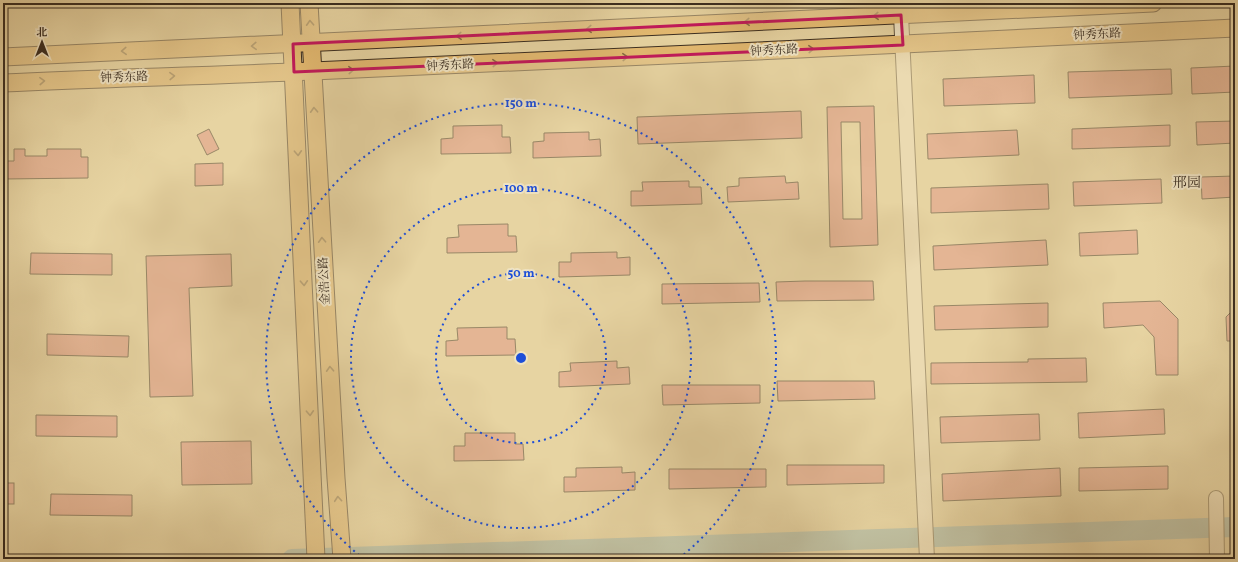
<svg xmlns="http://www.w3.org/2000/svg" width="1238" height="562" viewBox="0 0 1238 562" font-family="Vollkorn,'Noto Serif SC',serif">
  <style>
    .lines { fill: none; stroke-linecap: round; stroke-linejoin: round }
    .river { stroke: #9ab6b0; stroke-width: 20 }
    .building { fill: #df9083; stroke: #3a2d20; fill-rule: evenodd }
    .minor-casing { stroke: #655740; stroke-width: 16 }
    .major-casing { stroke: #3a2d20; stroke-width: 19 }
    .minor { stroke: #efe3c3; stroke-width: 14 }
    .major { stroke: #e4ba71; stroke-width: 17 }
    .oneway { stroke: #866c44 }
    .marked { fill: none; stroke: #c2185b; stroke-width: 3; stroke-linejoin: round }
    .ring { fill: none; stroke: #1d4ed8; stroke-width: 2; stroke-dasharray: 2 4 }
    .labels { text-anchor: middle; stroke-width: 4; stroke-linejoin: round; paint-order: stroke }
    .street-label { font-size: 12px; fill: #3a2d20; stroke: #efe3c3 }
    .quarter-label { font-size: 14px; fill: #3a2d20; stroke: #efe3c3 }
    .centre { fill: #1d4ed8; stroke: #efe3c3; stroke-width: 2 }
    .ring-label { font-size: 12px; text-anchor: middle; font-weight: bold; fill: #1d4ed8; stroke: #efe3c3; stroke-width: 4; stroke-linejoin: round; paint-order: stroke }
  </style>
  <rect width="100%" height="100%" fill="#e7d4a2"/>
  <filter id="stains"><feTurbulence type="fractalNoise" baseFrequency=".005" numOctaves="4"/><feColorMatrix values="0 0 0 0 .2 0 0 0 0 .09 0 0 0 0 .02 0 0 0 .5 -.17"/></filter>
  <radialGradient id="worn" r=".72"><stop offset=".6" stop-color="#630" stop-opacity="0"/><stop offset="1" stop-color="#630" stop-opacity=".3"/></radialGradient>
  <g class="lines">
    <path class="river" d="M292 559 1235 527"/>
  </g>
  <g class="building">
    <path d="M1235 66V92L1192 94 1191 68Z"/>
    <path d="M1171 69 1172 94 1069 98 1068 72Z"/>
    <path d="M1034 75 1035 103 944 106 943 79Z"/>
    <path d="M874 106 878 245 830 247 827 107ZM841 122H860L862 219H843Z"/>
    <path d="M801 111 802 138 638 144 637 117Z"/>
    <path d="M1235 121V143L1197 145 1196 122Z"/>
    <path d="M502 125V137H510L511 153 441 154V139L453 138V126Z"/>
    <path d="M1170 125V146L1072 149V129Z"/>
    <path d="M209 129 219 149 207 155 197 135Z"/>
    <path d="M1017 130 1019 155 928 159 927 134Z"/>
    <path d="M589 132V140L600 139 601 156 533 158V142L544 141V133Z"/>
    <path d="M14 149H25V156H47V149H81V157H88V178L4 179V161H14Z"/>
    <path d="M223 163V185L195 186V164Z"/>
    <path d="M785 176 786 183 798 182 799 199 728 202 727 187 739 186V178Z"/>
    <path d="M1235 176V197L1202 199 1201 177Z"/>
    <path d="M1161 179 1162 203 1074 206 1073 182Z"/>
    <path d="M689 181V187H701L702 204 631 206V191H643L642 182Z"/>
    <path d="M1048 184 1049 209 931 213V188Z"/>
    <path d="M508 224V236H516L517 252 447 253V238L459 237 458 225Z"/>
    <path d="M1137 230 1138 254 1080 256 1079 233Z"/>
    <path d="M1046 240 1048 265 934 270 933 246Z"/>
    <path d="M617 252V258L630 257V275L559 277V262H571V253Z"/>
    <path d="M31 253 112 254V275L30 274Z"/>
    <path d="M231 254 232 286 189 288 193 396 150 397 146 256Z"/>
    <path d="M805 281H873L874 300 777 301 776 282Z"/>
    <path d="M759 283 760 302 662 304V284Z"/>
    <path d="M1160 301 1178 319V375H1156L1154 337 1143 325 1104 328 1103 303Z"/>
    <path d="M1048 303V327L935 330 934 306Z"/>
    <path d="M1235 308V341H1227L1226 317Z"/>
    <path d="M507 327V339H515L516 355 446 356V341L458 340 457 328Z"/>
    <path d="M47 334 129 336 128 357 47 355Z"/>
    <path d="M1086 358 1087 382 931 384V363L1028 362V359Z"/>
    <path d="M617 361V368L629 367 630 384 559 387V372L571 371 570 363Z"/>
    <path d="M777 381H874L875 399 778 401Z"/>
    <path d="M662 385H760V403L663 405Z"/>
    <path d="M1164 409 1165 434 1079 438 1078 413Z"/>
    <path d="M1039 414 1040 440 941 443 940 417Z"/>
    <path d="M36 415 117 416V437L36 436Z"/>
    <path d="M465 433H515V444H523L524 460 454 461V446H465Z"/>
    <path d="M251 441 252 484 182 485 181 442Z"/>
    <path d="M787 465H884V483L787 485Z"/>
    <path d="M1168 466V489L1079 491V468Z"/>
    <path d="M622 467V473L635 472V490L564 492V477H576V468Z"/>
    <path d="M1060 468 1061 496 943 501 942 474Z"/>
    <path d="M669 469H766V487L669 489Z"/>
    <rect x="3" y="483" width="11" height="21"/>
    <path d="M51 494 132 495V516L50 515Z"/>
  </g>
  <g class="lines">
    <defs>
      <g id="minor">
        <path d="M901 15 927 559"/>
        <path d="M1216 498 1217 559"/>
      </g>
      <g id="major">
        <path d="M290 3 316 559"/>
        <path d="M309 3 336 478 342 559"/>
        <path d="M3 57 1153 3"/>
        <path d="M3 83C106 78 209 76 313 71 620 58 928 43 1235 28"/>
      </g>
    </defs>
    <use href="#minor" class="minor-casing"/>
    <use href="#major" class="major-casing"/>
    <use href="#minor" class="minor"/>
    <use href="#major" class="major"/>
  </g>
  <defs><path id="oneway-chevron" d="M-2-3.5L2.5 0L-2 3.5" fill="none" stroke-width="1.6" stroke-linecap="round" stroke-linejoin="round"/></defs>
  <g class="oneway">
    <use href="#oneway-chevron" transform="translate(876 16) rotate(177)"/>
    <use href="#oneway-chevron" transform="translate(747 22) rotate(177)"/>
    <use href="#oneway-chevron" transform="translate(310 23) rotate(-93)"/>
    <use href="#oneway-chevron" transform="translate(589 29) rotate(177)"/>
    <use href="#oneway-chevron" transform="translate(459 36) rotate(177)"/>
    <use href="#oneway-chevron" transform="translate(254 46) rotate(177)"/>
    <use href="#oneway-chevron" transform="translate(811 49) rotate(-3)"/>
    <use href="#oneway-chevron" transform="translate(124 51) rotate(177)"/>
    <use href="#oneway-chevron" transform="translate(625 57) rotate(-3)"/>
    <use href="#oneway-chevron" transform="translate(495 63) rotate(-3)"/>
    <use href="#oneway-chevron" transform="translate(351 70) rotate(-3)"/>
    <use href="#oneway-chevron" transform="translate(172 76) rotate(-2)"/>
    <use href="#oneway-chevron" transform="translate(42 81) rotate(-3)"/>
    <use href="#oneway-chevron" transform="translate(314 110) rotate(-93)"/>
    <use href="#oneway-chevron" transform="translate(298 153) rotate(87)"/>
    <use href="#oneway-chevron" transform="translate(322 240) rotate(-93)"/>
    <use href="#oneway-chevron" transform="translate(304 283) rotate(87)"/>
    <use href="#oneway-chevron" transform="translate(330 369) rotate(-93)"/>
    <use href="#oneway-chevron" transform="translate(310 413) rotate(87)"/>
    <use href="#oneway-chevron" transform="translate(338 499) rotate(-95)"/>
  </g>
  <path d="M0 0H1238V562H0ZM901 15 903 45 294 72 293 44Z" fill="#e7d4a2" fill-opacity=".55" fill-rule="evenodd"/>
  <path class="marked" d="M901 15 903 45 294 72 293 44Z"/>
  <g class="ring">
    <circle cx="521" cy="358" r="85"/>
    <circle cx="521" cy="358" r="170"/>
    <path d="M364 559A255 255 0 1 1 678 559"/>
  </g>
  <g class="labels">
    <g class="street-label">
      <text transform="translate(1097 34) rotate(-3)" y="4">钟秀东路</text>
      <text transform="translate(774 50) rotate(-3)" y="4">钟秀东路</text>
      <text transform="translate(450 65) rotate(-3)" y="4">钟秀东路</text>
      <text transform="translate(124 77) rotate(-2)" y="4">钟秀东路</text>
      <text transform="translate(324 281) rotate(-93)" y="4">金浩公路</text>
    </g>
    <g class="quarter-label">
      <text x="1187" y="187">邢园</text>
    </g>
  </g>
  <circle cx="521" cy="358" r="6" class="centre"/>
  <g class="ring-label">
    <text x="521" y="107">150 m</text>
    <text x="521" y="192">100 m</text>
    <text x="521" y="277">50 m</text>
  </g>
  <rect width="1238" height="562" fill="none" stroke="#e7d4a2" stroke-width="16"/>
  <rect x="4" y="4" width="1230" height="554" fill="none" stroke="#3a2d20" stroke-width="2"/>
  <rect x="8" y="8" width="1222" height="546" fill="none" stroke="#3a2d20"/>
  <g transform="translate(42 42)" stroke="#efe3c3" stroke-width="3" paint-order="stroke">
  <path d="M0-3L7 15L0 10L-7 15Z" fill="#3a2d20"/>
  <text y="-6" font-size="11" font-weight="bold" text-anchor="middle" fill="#3a2d20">北</text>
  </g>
  <rect width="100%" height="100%" filter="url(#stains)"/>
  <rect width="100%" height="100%" fill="url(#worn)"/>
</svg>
